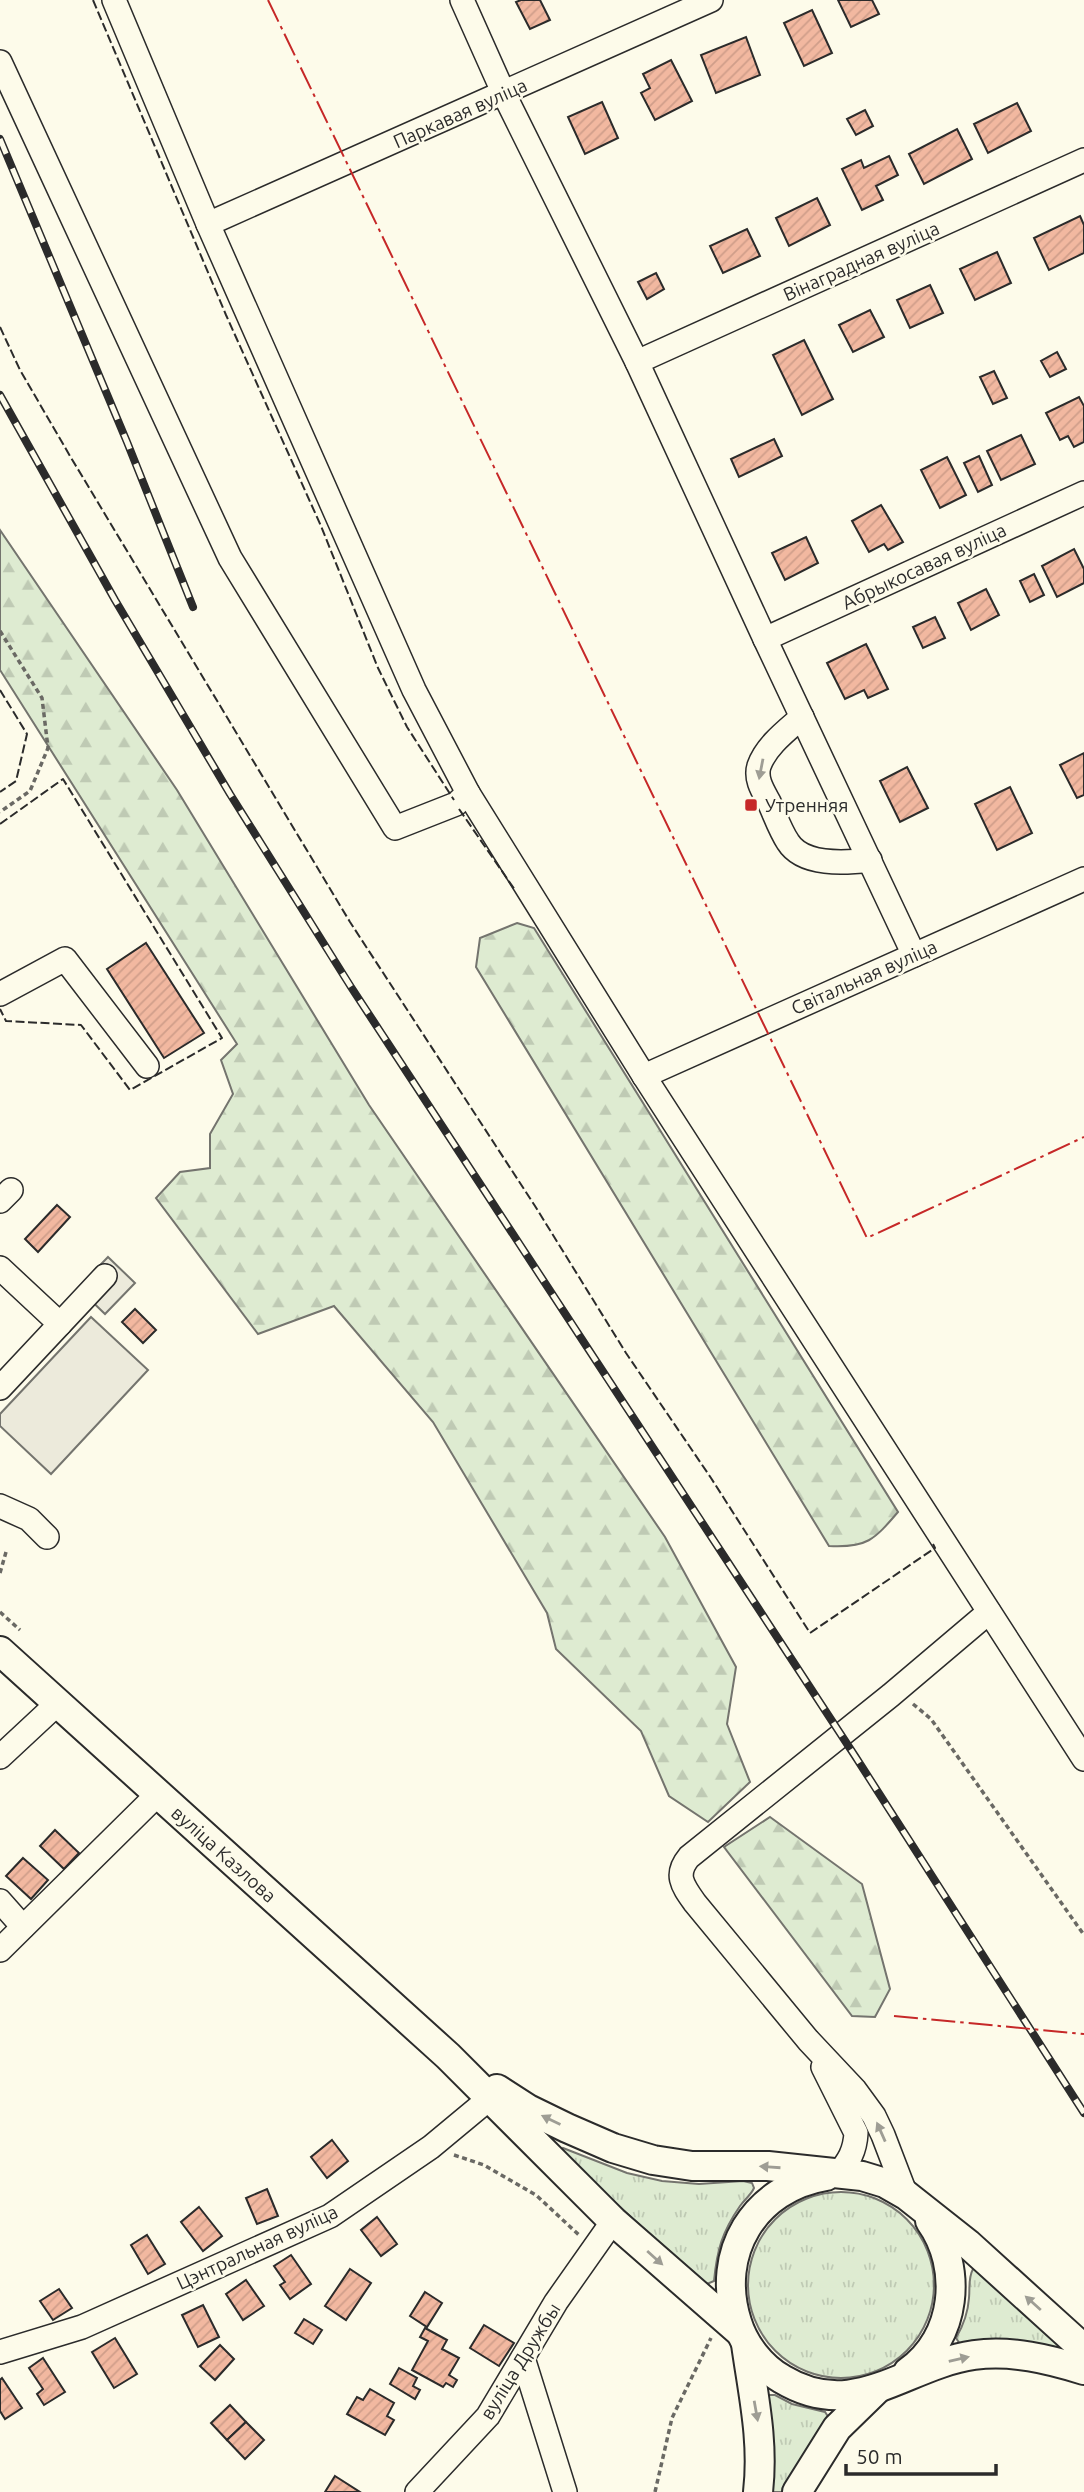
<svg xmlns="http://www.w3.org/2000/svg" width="1084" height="2492" viewBox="0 0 1084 2492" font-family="Ubuntu,sans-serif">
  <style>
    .grass { fill: url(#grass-tufts); stroke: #74746e; stroke-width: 2 }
    .forest { fill: url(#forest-firs); stroke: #74746e; stroke-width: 2 }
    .parking { fill: #eceadb; stroke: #74746e; stroke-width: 2 }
    .building { fill: url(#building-hatch); stroke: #2b2b2b; stroke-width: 2 }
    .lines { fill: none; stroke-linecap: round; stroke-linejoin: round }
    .minor-casing { stroke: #2b2b2b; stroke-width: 26 }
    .major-casing { stroke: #2b2b2b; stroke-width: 32 }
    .path { stroke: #6a6964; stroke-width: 3.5; stroke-dasharray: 5 3.5; stroke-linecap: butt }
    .minor { stroke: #fdfbea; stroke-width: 23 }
    .major { stroke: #fdfbea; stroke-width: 28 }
    .rail-casing { stroke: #2b2b2b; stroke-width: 8 }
    .rail { stroke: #fdfbea; stroke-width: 5; stroke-dasharray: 16; stroke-linecap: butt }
    .fence { stroke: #2b2b2b; stroke-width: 2; stroke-dasharray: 9 3.5; stroke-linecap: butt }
    .power { stroke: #c62828; stroke-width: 2; stroke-dasharray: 24 5 3.5 5; stroke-linecap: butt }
    .oneway { fill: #9e9d94 }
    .poi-dot { fill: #c62828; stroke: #fdfbea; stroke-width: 2.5 }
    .labels { text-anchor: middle; stroke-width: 5; stroke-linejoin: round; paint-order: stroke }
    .street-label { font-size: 19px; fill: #2b2b2b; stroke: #fdfbea }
    .poi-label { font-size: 19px; fill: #2b2b2b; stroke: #fdfbea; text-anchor: start }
  </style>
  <defs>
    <pattern id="grass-tufts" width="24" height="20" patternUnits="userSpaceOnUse" patternTransform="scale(1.75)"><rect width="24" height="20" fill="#deebd1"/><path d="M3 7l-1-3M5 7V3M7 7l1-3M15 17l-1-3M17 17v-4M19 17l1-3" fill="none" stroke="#bfcab4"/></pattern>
    <pattern id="forest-firs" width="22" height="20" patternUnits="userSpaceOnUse" patternTransform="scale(1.75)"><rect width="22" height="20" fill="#deebd1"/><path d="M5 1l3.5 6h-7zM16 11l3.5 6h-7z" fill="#bfcab4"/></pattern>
    <pattern id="building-hatch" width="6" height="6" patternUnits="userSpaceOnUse" patternTransform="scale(1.75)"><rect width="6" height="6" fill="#f2b8a0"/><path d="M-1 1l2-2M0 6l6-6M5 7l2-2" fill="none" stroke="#d09e8a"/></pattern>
  </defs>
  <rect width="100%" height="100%" fill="#fdfbea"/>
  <g class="grass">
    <path d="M563 2148 627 2173 662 2181 699 2184 743 2181 752 2183 754 2188C751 2195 745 2199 740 2206 722 2232 717 2250 714 2281L707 2284 703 2283 560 2152Z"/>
    <circle cx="841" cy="2285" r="93"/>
    <path d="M978 2267 1069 2352 962 2347 956 2338C963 2326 968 2313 969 2298 970 2288 968 2278 973 2269Z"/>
    <path d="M769 2395H775L792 2404 825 2412 829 2418 787 2492H766L765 2398Z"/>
  </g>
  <g class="forest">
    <path d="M0 530 177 790 369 1105 665 1537 736 1667 727 1724 750 1782 708 1822 669 1796 641 1731 556 1649 547 1613 433 1422 334 1306 258 1334 156 1198 180 1172 210 1168V1134L233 1094 221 1060 237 1044 0 670Z"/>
    <path d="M517 923 534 928 898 1512C874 1540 867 1548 829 1546L476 967 480 938Z"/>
    <path d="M770 1817 862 1884 890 1989 875 2017 852 2016 724 1847Z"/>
  </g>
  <g class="parking">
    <path d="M108 1257 135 1283 105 1314 78 1288Z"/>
    <path d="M91 1317 148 1370 51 1474 0 1426V1414Z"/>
  </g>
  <g class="building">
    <path d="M521 0H540L550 20 530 29 516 2Z"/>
    <path d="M838 0H872L879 14 851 27Z"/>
    <path d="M812 10 832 53 804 66 784 23Z"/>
    <path d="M746 37 760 75 716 93 701 55Z"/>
    <path d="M671 60 692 101 655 120 641 93 650 88 643 74Z"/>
    <path d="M602 102 618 138 585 154 568 117Z"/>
    <path d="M1017 103 1031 131 988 153 974 124Z"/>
    <path d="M865 110 873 126 856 135 847 119Z"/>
    <path d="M957 129 972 159 924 184 909 154Z"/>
    <path d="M889 156 898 175 876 186 883 200 862 210 842 169 861 160 864 168Z"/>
    <path d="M817 198 830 225 789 246 776 218Z"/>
    <path d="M1080 216 1084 225V253L1049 270 1034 238Z"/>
    <path d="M747 229 760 256 723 273 710 246Z"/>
    <path d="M997 252 1011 283 975 300 960 269Z"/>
    <path d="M656 273 664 289 647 299 638 282Z"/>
    <path d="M930 285 943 313 910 328 897 300Z"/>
    <path d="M870 310 884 337 853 352 839 325Z"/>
    <path d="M804 340 833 399 802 415 773 355Z"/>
    <path d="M1057 352 1066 369 1050 377 1041 361Z"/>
    <path d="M994 371 1007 398 993 404 980 377Z"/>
    <path d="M1079 397 1084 406V442L1074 447 1068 436 1060 440 1046 413Z"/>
    <path d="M1021 435 1035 464 1001 480 987 451Z"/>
    <path d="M774 439 782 456 739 477 731 459Z"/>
    <path d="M979 456 992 485 978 492 964 463Z"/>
    <path d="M947 457 966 495 940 508 921 470Z"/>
    <path d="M881 505 903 542 888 550 884 544 869 552 852 521Z"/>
    <path d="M806 537 818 563 785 580 772 553Z"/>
    <path d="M1074 549 1084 569V583L1057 597 1042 566Z"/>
    <path d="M1034 574 1044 595 1030 602 1020 581Z"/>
    <path d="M986 589 999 615 971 630 958 603Z"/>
    <path d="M935 617 945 638 923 648 913 627Z"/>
    <path d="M866 644 888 689 868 698 864 690 845 699 827 663Z"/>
    <path d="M1084 753V795L1077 798 1060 765Z"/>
    <path d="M907 767 928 808 900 822 880 781Z"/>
    <path d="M1010 787 1032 833 997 850 975 804Z"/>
    <path d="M146 943 204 1033 164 1058 107 969Z"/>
    <path d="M57 1205 70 1217 38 1252 25 1239Z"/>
    <path d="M135 1309 156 1330 143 1343 122 1322Z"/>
    <path d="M55 1830 79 1853 64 1869 40 1846Z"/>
    <path d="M23 1858 48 1880 31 1899 6 1876Z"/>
    <path d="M332 2140 348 2161 327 2178 311 2157Z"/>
    <path d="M267 2189 278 2216 257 2224 246 2198Z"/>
    <path d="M199 2207 222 2236 203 2251 181 2222Z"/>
    <path d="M377 2217 397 2244 381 2256 361 2230Z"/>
    <path d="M147 2235 165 2264 148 2274 131 2245Z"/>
    <path d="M291 2255 311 2284 290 2299 280 2285 285 2282 274 2266Z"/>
    <path d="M350 2269 371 2283 346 2320 325 2306Z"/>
    <path d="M246 2280 264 2306 243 2320 226 2294Z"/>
    <path d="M59 2289 72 2308 53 2320 40 2301Z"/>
    <path d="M425 2292 442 2303 427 2327 410 2316Z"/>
    <path d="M203 2305 219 2337 198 2347 182 2315Z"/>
    <path d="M304 2319 322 2330 313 2344 295 2333Z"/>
    <path d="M484 2325 514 2343 499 2366 470 2348Z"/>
    <path d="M425 2328 447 2340 442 2349 459 2358 449 2375 457 2380 453 2387 446 2383 443 2387 412 2370 428 2341 420 2337Z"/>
    <path d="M115 2338 137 2374 114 2388 92 2352Z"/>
    <path d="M220 2345 234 2359 215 2380 200 2366Z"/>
    <path d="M43 2358 65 2392 44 2405 37 2394 43 2389 29 2368Z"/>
    <path d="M399 2368 417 2378 413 2386 420 2390 415 2399 390 2384Z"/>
    <path d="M2 2378 22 2408 5 2419 0 2411V2380Z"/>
    <path d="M370 2389 394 2403 387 2416 394 2420 385 2435 347 2414 357 2397 363 2400Z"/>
    <path d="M230 2405 246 2422 227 2440 211 2423Z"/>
    <path d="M246 2422 264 2440 245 2459 227 2440Z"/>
    <path d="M335 2476 360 2492H325Z"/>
  </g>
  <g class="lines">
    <defs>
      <g id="minor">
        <path d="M114 0 208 224 414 690 468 793 644 1076 1084 1759"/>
        <path d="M462 0 504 94 637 362 765 639 914 955"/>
        <path d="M0 62 230 558 395 828 456 804 468 793"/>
        <path d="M208 224 711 0"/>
        <path d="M637 362 1084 160"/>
        <path d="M765 639 1084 493"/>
        <path d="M802 717C786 731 766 746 759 766 755 779 763 791 769 802 775 815 780 830 788 842 803 866 845 863 870 860"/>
        <path d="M0 994 65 959 147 1066"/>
        <path d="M644 1076 1084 879"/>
        <path d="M0 1201 11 1190"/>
        <path d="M0 1268 60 1324"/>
        <path d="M0 1388 105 1276"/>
        <path d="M0 1506 29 1519 47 1537"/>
        <path d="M0 1757 58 1703"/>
        <path d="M0 1901 23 1927"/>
        <path d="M0 1950 158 1794"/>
        <path d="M823 2067 856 2133C855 2151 849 2161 838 2174"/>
        <path d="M906 2195 883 2135 874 2116 855 2090 808 2040 695 1903C683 1886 674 1875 689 1857L891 1695 989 1612"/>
        <path d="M0 2352 82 2327 330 2216 431 2147 490 2098"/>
        <path d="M523 2358 565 2492"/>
        <path d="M417 2492 488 2416 556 2302 613 2221"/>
      </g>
      <g id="major">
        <path d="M0 1651 448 2056 613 2221 740 2332"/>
        <path d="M497 2089 528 2109 567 2128 613 2148 653 2160 692 2166H768L862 2176 885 2183 906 2195 968 2244 1084 2349"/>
        <path d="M826 2176C754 2188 715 2253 737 2322 744 2345 761 2367 782 2379 855 2423 904 2365 974 2355 1012 2350 1048 2359 1084 2370"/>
        <path d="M746 2344C753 2394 764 2441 758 2492"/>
        <path d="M908 2372C957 2338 963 2267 930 2221"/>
        <path d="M797 2492 837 2428 876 2390"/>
      </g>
    </defs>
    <use href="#minor" class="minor-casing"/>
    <use href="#major" class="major-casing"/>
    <g class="path">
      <path d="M0 631 42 698 48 748 30 791 0 812"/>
      <path d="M0 1573 6 1552"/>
      <path d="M0 1612 20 1630"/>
      <path d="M913 1704 931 1719 1084 1935"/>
      <path d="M454 2155 484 2165 536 2195 579 2235"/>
      <path d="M655 2492 672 2418 711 2338"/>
    </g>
    <use href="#minor" class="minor"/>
    <use href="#major" class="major"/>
    <defs>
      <g id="rail">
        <path d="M0 139 127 442 193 607"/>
        <path d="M0 395 115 600 230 794 351 987 855 1756 1084 2113"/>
      </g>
    </defs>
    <use href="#rail" class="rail-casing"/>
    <use href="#rail" class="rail"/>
    <g class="fence">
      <path d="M93 0 226 315 321 526 378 668 407 727 454 800"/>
      <path d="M0 327 20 370 70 456 350 922 535 1206 626 1353 711 1478 810 1633 935 1548 933 1544"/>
      <path d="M0 690 27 734 16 781 0 792"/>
      <path d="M459 809 515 890"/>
      <path d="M0 824 63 779 222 1038 130 1090 81 1025 6 1021 0 1009"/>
    </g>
    <g class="power">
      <path d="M268 0 867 1238 1084 1137"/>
      <path d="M894 2016 1084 2034"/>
    </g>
  </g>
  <defs><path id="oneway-solid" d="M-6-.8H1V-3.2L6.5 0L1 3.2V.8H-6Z" transform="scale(1.75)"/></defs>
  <g class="oneway">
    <use href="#oneway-solid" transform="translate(761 769) rotate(101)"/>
    <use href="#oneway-solid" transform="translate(551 2120) rotate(-154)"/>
    <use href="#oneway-solid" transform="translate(881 2132) rotate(-114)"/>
    <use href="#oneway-solid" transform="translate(770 2167) rotate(-176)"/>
    <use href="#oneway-solid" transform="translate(655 2258) rotate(42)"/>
    <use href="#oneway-solid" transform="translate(1033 2303) rotate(-138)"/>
    <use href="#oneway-solid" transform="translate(959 2359) rotate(-13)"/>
    <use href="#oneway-solid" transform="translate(756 2411) rotate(80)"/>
  </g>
  <rect class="poi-dot" x="744" y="798" width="14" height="14" rx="3.5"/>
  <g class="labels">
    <g class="street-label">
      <text transform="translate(460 113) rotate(-24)" y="7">Паркавая вуліца</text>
      <text transform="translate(861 261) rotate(-24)" y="7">Вінаградная вуліца</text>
      <text transform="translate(924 566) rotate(-25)" y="7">Абрыкосавая вуліца</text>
      <text transform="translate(864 977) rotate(-24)" y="7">Світальная вуліца</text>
      <text transform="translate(224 1854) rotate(42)" y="7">вуліца Казлова</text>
      <text transform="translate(257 2247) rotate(-25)" y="7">Цэнтральная вуліца</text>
      <text transform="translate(520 2361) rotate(-58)" y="7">вуліца Дружбы</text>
    </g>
    <g class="poi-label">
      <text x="765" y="812">Утренняя</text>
    </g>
  </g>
  <path d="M846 2464v10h150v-10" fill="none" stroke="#2b2b2b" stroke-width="3.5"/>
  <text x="856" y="2464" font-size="21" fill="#2b2b2b" stroke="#fdfbea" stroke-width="5" paint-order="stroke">50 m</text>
</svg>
